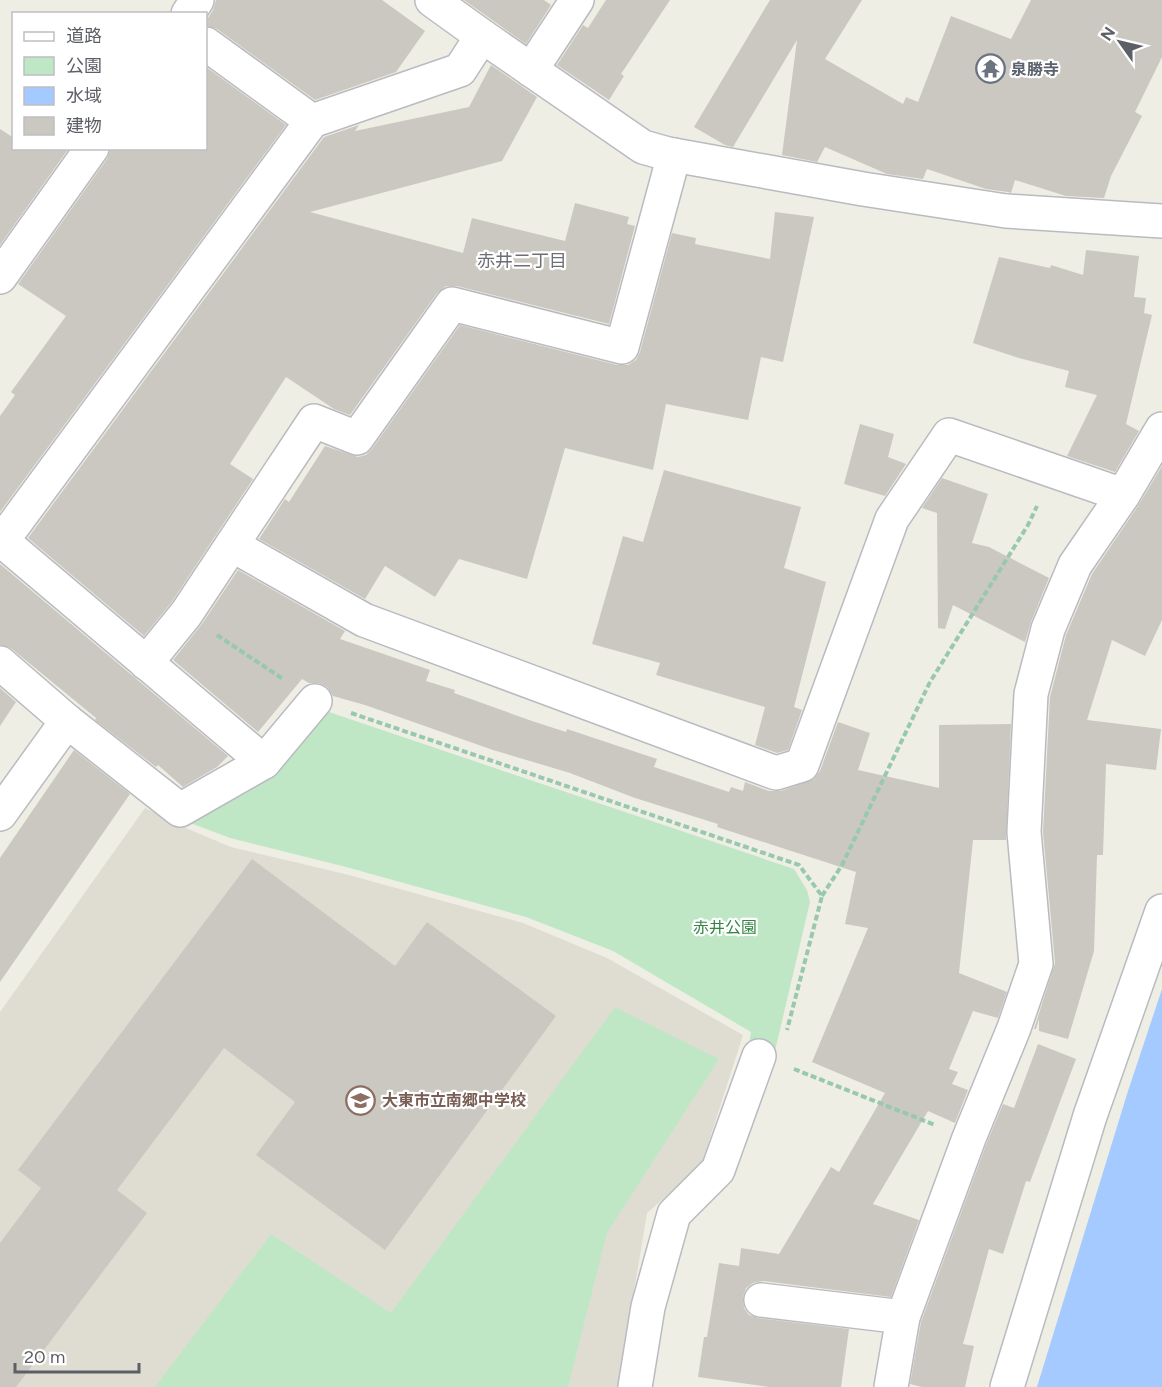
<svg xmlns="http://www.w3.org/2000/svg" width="1162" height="1387" viewBox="0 0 1162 1387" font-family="Figtree,'Noto Sans JP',sans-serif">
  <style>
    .education { fill: #dfddd2 }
    .green { fill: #c0e7c5 }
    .water { fill: #a4caff }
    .building { fill: #cac8c1 }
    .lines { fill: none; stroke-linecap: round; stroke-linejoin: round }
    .minor-casing { stroke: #b9bbc0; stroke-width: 36 }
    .path { stroke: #98c8ad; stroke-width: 4; stroke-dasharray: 6 3; stroke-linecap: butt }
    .minor { stroke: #fff; stroke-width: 33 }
    .labels { text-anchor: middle; stroke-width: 4.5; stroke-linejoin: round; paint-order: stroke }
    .worship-label { font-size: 16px; font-weight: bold; fill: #5b616d; stroke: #fff; text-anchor: start }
    .park-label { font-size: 16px; fill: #328542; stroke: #fff }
    .education-label { font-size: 16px; font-weight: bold; fill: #785e54; stroke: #fff; text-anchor: start }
    .neighbourhood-label { font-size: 18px; fill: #6d7077; stroke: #fff }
  </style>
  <rect width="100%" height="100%" fill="#efeee4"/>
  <path class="education" d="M145 808 188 829 231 847 349 875 523 923 607 958 743 1035 701 1166 647 1213 618 1387H0V1012Z"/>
  <g class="green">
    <path d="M323 710 794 869 807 890 810 902 775 1051 749 1043 751 1032 613 951 526 917 346 867 230 838 185 821Z"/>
    <path d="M615 1007 719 1059 607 1233 568 1387H155L271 1234 391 1313Z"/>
  </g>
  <path class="water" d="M1162 989V1387H1037L1128 1091Z"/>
  <g class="building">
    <path d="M216 0H382L425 31 396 72 315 100 217 29 206 26V21L213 10Z"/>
    <path d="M464 0H544L551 5 526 44Z"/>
    <path d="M606 0H670L621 74 624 76 609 100 557 65 583 25 588 28Z"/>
    <path d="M770 0H862L825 59 903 104 906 97 918 102 951 16 1011 39 1031 0H1162V57L1135 112 1142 116 1111 176 1104 198 1066 196 1015 180 1011 193 1008 192 986 189 927 169 923 179 887 174 825 147 817 162 782 155 797 40 733 147 725 145 694 127Z"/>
    <path d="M491 65 537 97 502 161 310 212 463 253 472 218 565 241 575 203 629 217 627 224 635 226 609 324 457 286H446L437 293 350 415 334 409 286 377 230 464 253 479 171 603 144 636 28 538 324 137 359 125 355 131 469 107Z"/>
    <path d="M206 67 286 125 0 512V416L15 395 11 392 66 316 18 284 107 159 111 148H206Z"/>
    <path d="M0 129 14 138V148H69L0 245Z"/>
    <path d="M775 212 814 217 783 362 761 357 748 420 666 404 653 470 565 448 527 579 459 559 435 597 385 566 365 599 259 539 285 499 289 502 325 446 358 457 366 455 372 449 460 325 617 365H628L636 360 640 352 672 233 696 238 695 244 770 259Z"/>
    <path d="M1086 250 1139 256 1134 297 1146 298 1144 313 1152 315 1126 424 1139 431 1115 472 1067 456 1097 395 1065 387 1069 371 1019 358 973 343 999 257 1050 268 1051 265 1083 275Z"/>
    <path d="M860 424 894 434 888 457 906 464 885 496 844 484Z"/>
    <path d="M1162 466V620L1145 656 1112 640 1087 720 1161 729 1156 770 1106 764 1103 855H1097L1094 951 1068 1039 1039 1031V1019L1036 1029H1034L1055 963 1043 832 1050 697 1066 635 1092 574 1138 506Z"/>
    <path d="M664 470 801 507 784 568 826 582 794 707 802 710 788 750 777 753 755 745 765 707 656 675 660 663 592 644 623 536 643 542Z"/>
    <path d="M942 478 988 494 972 543 989 547 1049 578 1031 622 1025 642 953 605 945 629 938 628 937 513 922 508Z"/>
    <path d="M0 564 134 677 228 756 217 767 183 787 158 765 156 767 95 720 96 718 12 649 0 645Z"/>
    <path d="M238 570 345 631 340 639 430 670 426 681 455 690 454 693 532 721 566 732 567 729 657 759 654 767 729 792 731 787 743 791 745 782 769 791H781L814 779 820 771 838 722 870 733 858 770 939 788V725L1011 724 1006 840H973L959 973 1007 992 998 1018 973 1011 949 1069 958 1072 952 1084 968 1090 955 1123 928 1111 873 1204 919 1220 891 1297 763 1281 753 1283 746 1288 743 1297 744 1308 749 1315 758 1318 849 1329 841 1387H769L698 1377 704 1337H707L719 1263 739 1266 741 1248 779 1254 831 1167 839 1172 885 1093 812 1062 868 928 845 924 856 872 717 827 718 824 635 798 570 773 493 750 365 705 333 696 327 687 319 683H309L302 679 258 732 173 660 202 624Z"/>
    <path d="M0 688 16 702 0 726Z"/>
    <path d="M74 750 130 794 0 982V858Z"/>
    <path d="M252 859 395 966 427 922 556 1016 385 1250 256 1155 295 1102 224 1048 117 1190 147 1213 16 1387H0V1243L41 1188 18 1170Z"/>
    <path d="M1038 1044 1076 1059 1030 1182 1026 1181 1003 1254 989 1249 963 1344 974 1346 965 1387H922L910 1384 921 1322 986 1145 1003 1104 1014 1108Z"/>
  </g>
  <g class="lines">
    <defs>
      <g id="minor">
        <path d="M432 0 482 36 643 147 668 154 863 189 1006 211 1162 221"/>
        <path d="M188 14 197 0"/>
        <path d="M206 44 312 121"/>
        <path d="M531 70 577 0"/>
        <path d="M0 277 92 148"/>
        <path d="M0 539 264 762"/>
        <path d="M2 541 312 121 460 70 482 36"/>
        <path d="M232 545 364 620 776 773 802 765 892 519 949 435 1123 495"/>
        <path d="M0 663 67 721 180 810 264 762 315 701"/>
        <path d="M146 663 186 614 314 421 357 438 452 304 622 347 674 155"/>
        <path d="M0 814 67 721"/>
        <path d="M761 1300 903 1317"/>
        <path d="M635 1387 648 1307 674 1214 718 1170 759 1056"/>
        <path d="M891 1387 903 1317 969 1138 1014 1028 1036 964 1024 832 1031 694 1048 629 1075 565 1123 495 1162 429"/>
        <path d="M1007 1387 1090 1116 1162 911"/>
      </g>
    </defs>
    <use href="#minor" class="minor-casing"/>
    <g class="path">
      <path d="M217 635 283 679"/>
      <path d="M351 713 799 865 822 896 787 1030"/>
      <path d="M822 896 842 865 930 682 1028 525 1037 506"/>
      <path d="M794 1069 935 1125"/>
    </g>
    <use href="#minor" class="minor"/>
  </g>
  <defs>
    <symbol id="temple-ring" viewBox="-11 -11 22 22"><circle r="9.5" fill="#fff" stroke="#6b7280" stroke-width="1.5"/><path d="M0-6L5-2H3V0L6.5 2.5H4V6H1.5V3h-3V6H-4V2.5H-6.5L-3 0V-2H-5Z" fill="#6b7280"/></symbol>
    <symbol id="school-ring" viewBox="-11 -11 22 22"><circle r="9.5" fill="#fff" stroke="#8d6e63" stroke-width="1.5"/><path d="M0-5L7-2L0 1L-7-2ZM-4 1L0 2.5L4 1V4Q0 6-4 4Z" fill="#8d6e63"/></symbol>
  </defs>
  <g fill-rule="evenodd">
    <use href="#temple-ring" x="974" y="52" width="33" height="33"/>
    <use href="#school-ring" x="344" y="1084" width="33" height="33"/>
  </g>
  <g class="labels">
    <g class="worship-label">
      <text x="1011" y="75">泉勝寺</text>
    </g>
    <g class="park-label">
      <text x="725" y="933">赤井公園</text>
    </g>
    <g class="education-label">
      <text x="382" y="1106">大東市立南郷中学校</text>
    </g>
    <g class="neighbourhood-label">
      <text x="522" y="267">赤井二丁目</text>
    </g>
  </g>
  <rect x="12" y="12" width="195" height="138" fill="#ffffff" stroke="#bebfc1" stroke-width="1.5"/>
  <rect x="24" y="32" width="30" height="9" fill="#ffffff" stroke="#bebfc1" stroke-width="1.5"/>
  <text x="66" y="42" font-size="18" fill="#5c5f65">道路</text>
  <rect x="24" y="57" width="30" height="18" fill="#c0e7c5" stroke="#bebfc1" stroke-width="1.5"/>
  <text x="66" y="72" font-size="18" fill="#5c5f65">公園</text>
  <rect x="24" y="87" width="30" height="18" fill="#a4caff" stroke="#bebfc1" stroke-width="1.5"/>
  <text x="66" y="102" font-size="18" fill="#5c5f65">水域</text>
  <rect x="24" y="117" width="30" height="18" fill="#cac8c1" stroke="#bebfc1" stroke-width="1.5"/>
  <text x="66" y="132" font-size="18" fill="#5c5f65">建物</text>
  <g transform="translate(1120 42) rotate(304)" stroke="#ffffff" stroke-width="4.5" paint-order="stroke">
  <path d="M0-4.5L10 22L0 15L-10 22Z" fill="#5c5f65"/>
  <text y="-9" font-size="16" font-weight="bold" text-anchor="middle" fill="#5c5f65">N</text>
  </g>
  <path d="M15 1363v9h124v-9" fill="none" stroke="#5c5f65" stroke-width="3"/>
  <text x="24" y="1363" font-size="18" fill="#5c5f65" stroke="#ffffff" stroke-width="4.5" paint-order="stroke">20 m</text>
</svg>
